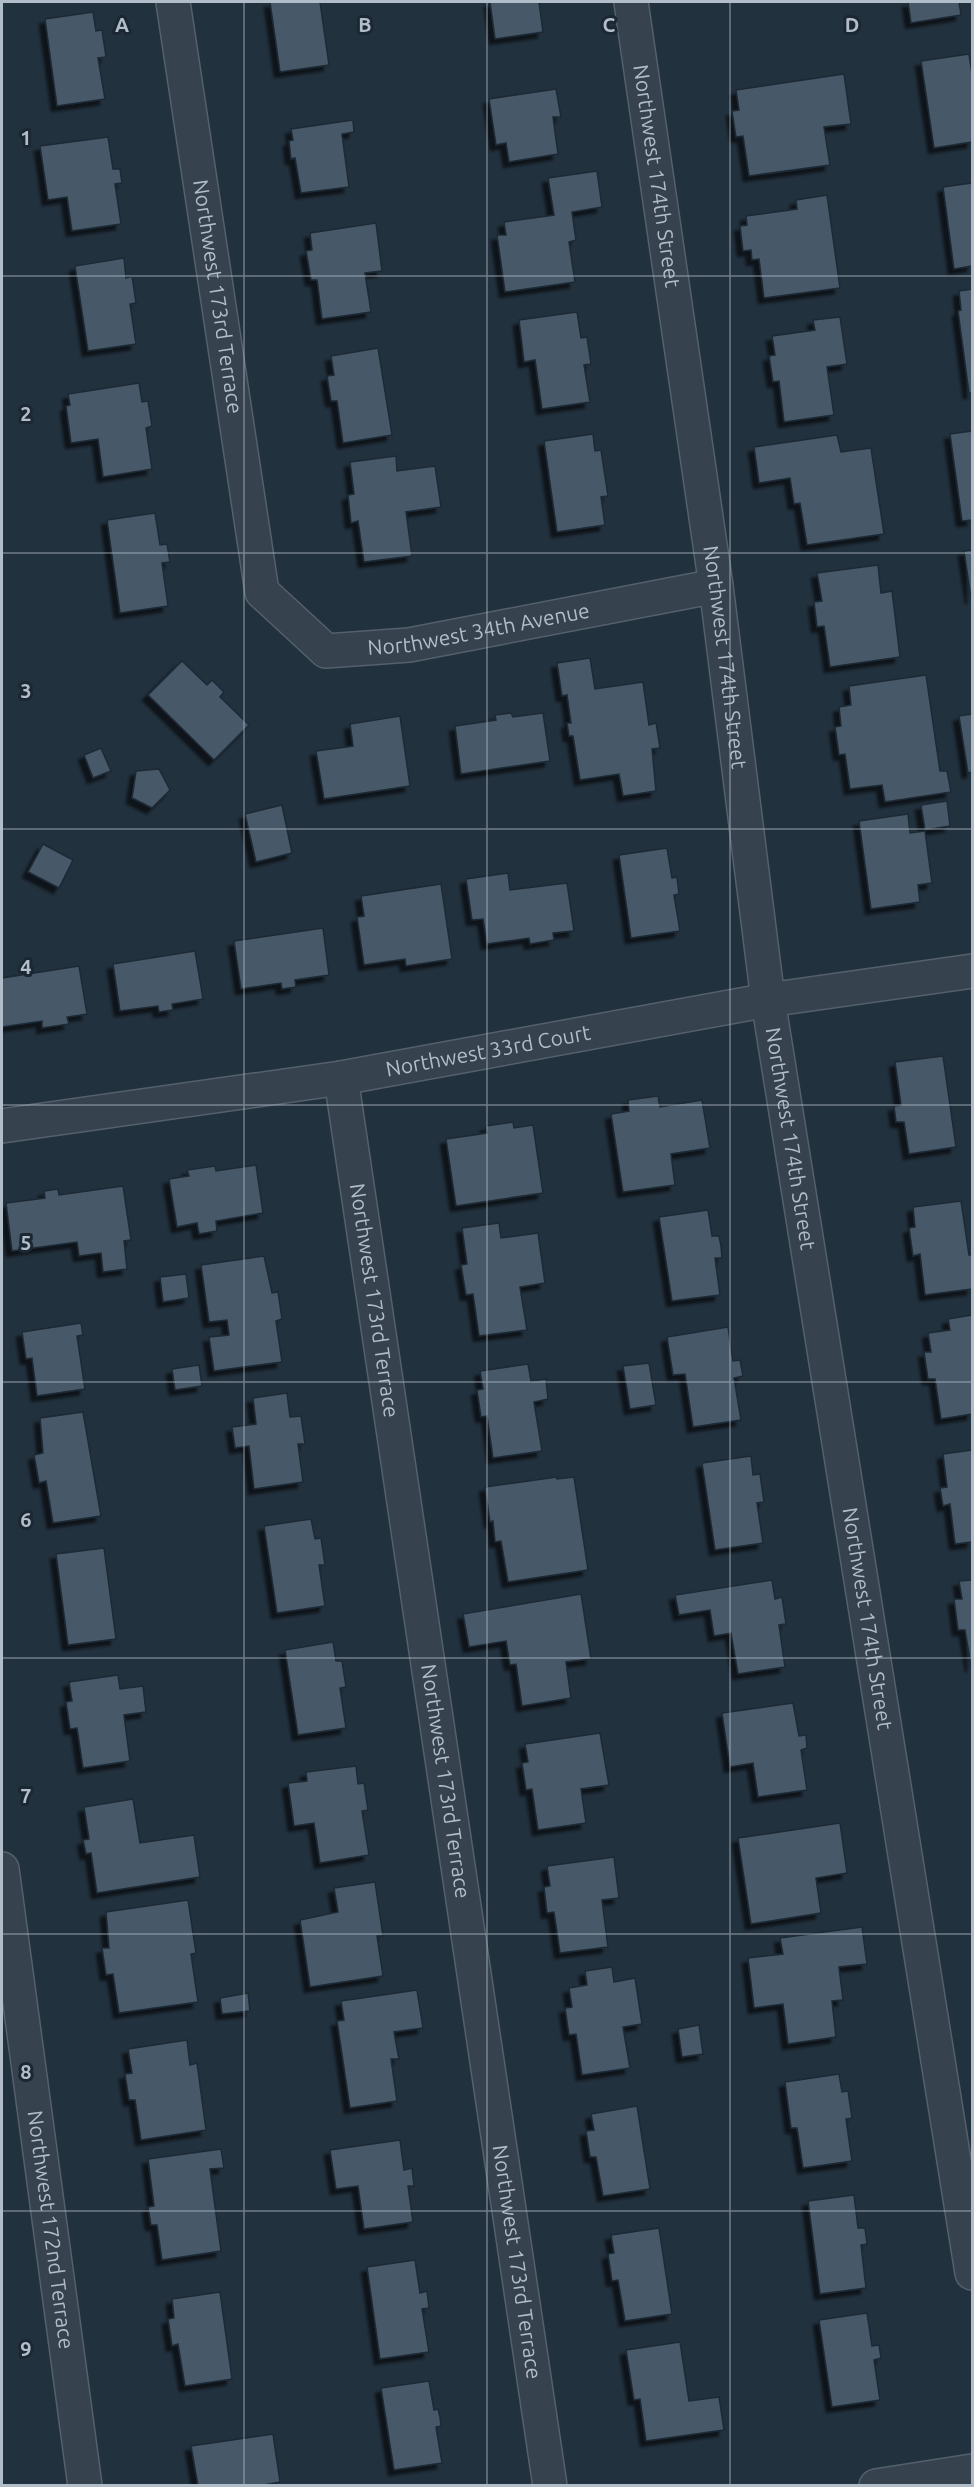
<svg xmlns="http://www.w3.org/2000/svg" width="974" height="2487" viewBox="0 0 974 2487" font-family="Ubuntu,sans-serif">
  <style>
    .building { fill: #475867; stroke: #1d2935; stroke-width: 1.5; filter: url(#shadow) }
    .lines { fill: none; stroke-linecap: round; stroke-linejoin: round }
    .minor-casing { stroke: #54606c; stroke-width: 36 }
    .minor { stroke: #36424e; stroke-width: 33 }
    .grid { fill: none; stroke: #b1bdc9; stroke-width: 1.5; stroke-opacity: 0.55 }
    .labels { text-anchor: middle; stroke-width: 6; stroke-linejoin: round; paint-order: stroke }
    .street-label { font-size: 21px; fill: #b1bdc9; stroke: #1b2733 }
    .grid-label { font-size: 20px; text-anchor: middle; font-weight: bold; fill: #b1bdc9; stroke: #1b2733; stroke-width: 6; stroke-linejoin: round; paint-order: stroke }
  </style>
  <defs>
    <filter id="shadow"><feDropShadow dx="-5.5" dy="5.5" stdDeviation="1.5" flood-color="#0009"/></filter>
  </defs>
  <rect width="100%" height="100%" fill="#22313e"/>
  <g class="building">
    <path d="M270 2H320L329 65 280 72Z"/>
    <path d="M490 2H539L543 32 495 39Z"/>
    <path d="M908 2H959L961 15 911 23Z"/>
    <path d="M93 12 96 31 102 30 106 57 98 58 105 99 57 106 45 19Z"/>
    <path d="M969 54 972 74V142L934 148 921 61Z"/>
    <path d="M844 74 851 124 824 127 830 165 749 176 743 136 736 137 732 111 739 110 736 90Z"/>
    <path d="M556 89 561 117H553L558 154 509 162 506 143 496 145 489 99Z"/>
    <path d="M353 120 354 132 342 134 349 187 301 193 295 158 291 159 289 141 293 140 291 129Z"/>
    <path d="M108 137 113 169H120L122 183 115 184 121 224 72 231 67 197 48 200 40 146Z"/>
    <path d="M597 171 602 207 572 212 576 240 569 242 575 282 505 292 497 235H506L504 222 554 215 548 178Z"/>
    <path d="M972 183V266L954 269 943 187Z"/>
    <path d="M827 195 840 288 764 298 759 259 752 260 751 250 743 251 740 226 747 225 746 216 797 209 796 200Z"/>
    <path d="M376 223 382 271 365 273 371 312 322 319 317 280H311L306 251 312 250 310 233Z"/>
    <path d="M124 258 126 278 132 276 136 303 130 304 136 344 88 351 75 266Z"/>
    <path d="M972 289V393H969L958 311 961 310 959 291Z"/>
    <path d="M577 312 581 338 587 337 591 364 584 365 590 402 542 409 535 360 524 362 519 320Z"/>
    <path d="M840 317 847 364 827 367 834 415 784 422 779 381 773 382 769 356 775 355 772 336 815 330 813 320Z"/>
    <path d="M378 348 392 435 343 443 337 401H331L327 376 334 375 331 356Z"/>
    <path d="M139 383 142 402 148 401 152 426 146 428 152 469 103 477 98 439 71 443 66 406 70 405 68 394Z"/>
    <path d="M972 431V520L962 521 950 434Z"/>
    <path d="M593 434 595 451 601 450 608 496 601 497 605 525 557 532 544 441Z"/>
    <path d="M837 435 841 452 871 448 884 534 807 545 800 503 794 504 790 478 759 483 754 447Z"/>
    <path d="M396 456 397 471 435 466 441 507 406 512 412 556 364 562 358 521 351 523 348 495 354 494 350 462Z"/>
    <path d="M155 513 160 545 167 544 170 562 162 563 168 606 120 613 107 520Z"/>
    <path d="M972 550V598H971L964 551Z"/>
    <path d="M878 565 881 593 892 591 900 657 830 667 824 626 817 627 814 602 822 601 817 573Z"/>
    <path d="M590 658 595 689 643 682 649 725 656 723 660 748 652 749 656 791 623 796 619 774 580 780 573 736H569L567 723H571L567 695 562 696 557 663Z"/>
    <path d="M182 661 207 685 212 680 224 692 220 697 249 725 214 760 148 695Z"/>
    <path d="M926 675 940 771H947L951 792 885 802 882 785 850 789 845 754 839 755 835 727 841 726 839 707 851 705 849 686Z"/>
    <path d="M511 713 513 717 543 713 550 761 461 774 455 726 496 720 495 715Z"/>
    <path d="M972 714V772L968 773 959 716Z"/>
    <path d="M400 716 410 786 324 799 316 751 353 746 350 724Z"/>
    <path d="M101 748 111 771 93 778 84 755Z"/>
    <path d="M159 769 170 790 152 808 132 798 136 771Z"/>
    <path d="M947 801 950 826 925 830 921 805Z"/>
    <path d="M282 805 292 853 256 862 245 814Z"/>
    <path d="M908 814 910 833 925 831 932 883 918 885 920 902 871 909 859 821Z"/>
    <path d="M43 844 73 860 59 888 28 872Z"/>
    <path d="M667 848 672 878 677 877 679 894 674 895 680 931 631 938 619 855Z"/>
    <path d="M508 873 510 890 567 883 574 931 553 933 554 940 530 944 529 938 487 944 483 919 472 920 466 879Z"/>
    <path d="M441 884 452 959 406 966 405 959 364 965 357 917 364 916 361 896Z"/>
    <path d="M323 928 329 975 295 980 296 987 282 989 281 983 241 989 234 941Z"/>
    <path d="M195 951 203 999 172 1004 173 1010 159 1012 158 1006 120 1011 113 964Z"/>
    <path d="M79 966 87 1014 67 1017 69 1024 42 1028V1021L2 1027V978Z"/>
    <path d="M943 1056 956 1147 909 1154 904 1122H896L894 1106 901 1105 895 1062Z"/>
    <path d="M658 1096 660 1107 702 1100 710 1148 671 1154 675 1185 623 1192 611 1114 629 1111 628 1100Z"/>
    <path d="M513 1122 514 1128 533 1125 543 1193 456 1206 446 1139 487 1133 486 1126Z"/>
    <path d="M256 1165 263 1213 216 1221 217 1231 199 1234 197 1223 177 1227 169 1179 189 1176 187 1170 215 1166 216 1171Z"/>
    <path d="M123 1186 131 1240 124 1241 127 1269 103 1272 101 1253 79 1256 77 1242 12 1251 6 1203 45 1198 44 1191 58 1189 59 1195Z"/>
    <path d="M961 1201 969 1255H972V1289L925 1295 920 1254 913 1256 909 1228 915 1227 913 1207Z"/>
    <path d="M708 1210 712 1236H719L721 1246 722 1258H715L720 1295 672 1301 659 1217Z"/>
    <path d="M499 1223 501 1238 538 1233 545 1283 520 1287 527 1330 479 1336 473 1294 466 1295 461 1265 467 1264 462 1228Z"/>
    <path d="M264 1256 272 1293 278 1292 282 1319 276 1321 282 1362 214 1371 209 1337 229 1335 227 1320 209 1322 201 1265Z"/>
    <path d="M186 1274 189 1298 163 1302 160 1277Z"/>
    <path d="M972 1315V1414L941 1419 935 1379H928L924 1352H931L928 1333 950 1330 948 1319Z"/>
    <path d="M81 1323 83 1335 77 1336 85 1389 37 1396 32 1358 26 1359 22 1332Z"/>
    <path d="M728 1327 733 1361 740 1360 743 1376 734 1378 741 1420 693 1427 685 1374 673 1375 667 1337Z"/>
    <path d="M649 1363 656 1405 630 1409 623 1366Z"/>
    <path d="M528 1364 531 1381 546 1379 548 1399 534 1402 542 1451 493 1458 487 1416 481 1417 477 1390 483 1389 480 1371Z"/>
    <path d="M199 1365 202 1386 175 1390 172 1369Z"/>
    <path d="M287 1393 290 1417 301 1416 305 1444H298L303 1482 254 1489 249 1446 235 1448 232 1427 256 1424 253 1398Z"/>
    <path d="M83 1412 101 1516 53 1523 46 1481 39 1483 34 1455 43 1453 40 1418Z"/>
    <path d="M972 1450V1542L955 1544 950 1504 943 1506 940 1488 947 1487 943 1454Z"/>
    <path d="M751 1456 753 1475 760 1474 764 1502 757 1503 763 1543 715 1550 702 1463Z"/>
    <path d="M557 1477V1479L574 1477 588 1570 508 1582 501 1541 495 1542 493 1521 490 1522 485 1487Z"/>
    <path d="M311 1519 315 1539 321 1538 325 1565H319L325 1606 277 1613 264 1526Z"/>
    <path d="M104 1548 116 1639 68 1645 56 1554Z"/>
    <path d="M772 1580 775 1599 782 1597 786 1624 779 1625 785 1667 738 1674 731 1633 714 1636 710 1610 679 1615 675 1595Z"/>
    <path d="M972 1580V1666H971L965 1630H958L954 1599H962L959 1581Z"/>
    <path d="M581 1594 591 1659 566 1662 571 1698 522 1706 516 1664 510 1665 506 1641 469 1647 463 1614Z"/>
    <path d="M333 1642 336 1661H342L346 1687 340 1688 346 1728 298 1735 285 1650Z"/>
    <path d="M118 1675 120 1689 143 1686 146 1712 124 1715 130 1761 83 1768 77 1728 70 1729 66 1702 72 1701 69 1682Z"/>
    <path d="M793 1703 799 1736 806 1735 807 1748 801 1750 807 1790 758 1797 753 1763 730 1767 722 1713Z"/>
    <path d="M600 1733 609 1785 581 1789 586 1823 538 1830 532 1789 526 1790 522 1763 528 1762 525 1744Z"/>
    <path d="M356 1766 358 1784 364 1783 368 1810 362 1811 369 1855 320 1863 314 1823 294 1826 288 1783 307 1781 306 1772Z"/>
    <path d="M133 1799 140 1843 194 1835 200 1877 97 1893 91 1853 86 1854 83 1840 89 1839 84 1807Z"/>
    <path d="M840 1823 847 1873 816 1878 821 1913 751 1924 738 1838Z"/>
    <path d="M614 1857 619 1898 602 1900 608 1947 560 1953 554 1912 547 1913 544 1887 550 1886 547 1866Z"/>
    <path d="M375 1882 383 1936H377L383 1976 310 1987 300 1920 338 1912 334 1888Z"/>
    <path d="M188 1900 196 1953 191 1954 198 2002 119 2013 113 1974 106 1975 102 1948H109L106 1912Z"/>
    <path d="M862 1927 867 1964 839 1967 843 2000 832 2001 836 2037 788 2044 783 2004 754 2008 748 1958 783 1954 780 1938Z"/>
    <path d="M612 1967 614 1982 635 1978 642 2024 623 2027 630 2068 582 2075 576 2034 569 2035 565 2008 572 2007 569 1988 587 1985 585 1971Z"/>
    <path d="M417 1990 423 2028 394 2032 399 2059H391L397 2101 350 2108 337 2021 344 2020 341 2001Z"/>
    <path d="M248 1993 250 2011 222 2014 220 1998Z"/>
    <path d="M699 2025 703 2054 682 2057 678 2029Z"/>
    <path d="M187 2040 190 2065 197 2063 206 2130 141 2140 135 2100H129L125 2074 132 2073 128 2049Z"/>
    <path d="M839 2074 842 2092 848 2091 852 2118 846 2119 852 2161 803 2168 797 2128H791L785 2082Z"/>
    <path d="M637 2106 650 2189 603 2196 596 2157H590L586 2131 594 2130 591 2114Z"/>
    <path d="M400 2140 404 2170 412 2168 414 2186H408L413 2222 364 2229 358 2186 336 2189 330 2150Z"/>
    <path d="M221 2149 224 2168 210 2169 221 2251 162 2260 157 2225H151L148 2207 154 2206 148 2159Z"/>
    <path d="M854 2195 858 2228H865L867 2244 861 2245 866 2288 820 2294 808 2201Z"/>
    <path d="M659 2228 672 2314 625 2321 618 2280 612 2281 608 2254 614 2253 611 2235Z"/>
    <path d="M415 2260 420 2293 427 2291 429 2308 422 2309 429 2352 380 2359 367 2267Z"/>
    <path d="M220 2292 232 2379 185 2386 178 2344 172 2346 168 2319 174 2318 172 2299Z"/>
    <path d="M867 2313 872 2346 879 2345 881 2358 874 2360 880 2400 832 2407 819 2320Z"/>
    <path d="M680 2342 689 2401 719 2397 724 2430 646 2441 640 2399 634 2400 626 2350Z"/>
    <path d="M429 2381 434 2410 438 2409 440 2417 441 2426 436 2427 442 2463 394 2470 381 2388Z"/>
    <path d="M273 2434 280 2482 259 2486H198L191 2446Z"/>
  </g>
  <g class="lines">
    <defs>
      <g id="minor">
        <path id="s1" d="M173 2 262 592 326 651 409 645 716 586"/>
        <path id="s2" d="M631 2 716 586 768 1000 972 2273"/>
        <path id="s3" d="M341 1078 550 2486"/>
        <path id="s4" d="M2 1126 341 1078 768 1000 972 971"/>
        <path id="s5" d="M2 1869 85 2486"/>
        <path d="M876 2486 972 2471"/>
      </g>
    </defs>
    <use href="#minor" class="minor-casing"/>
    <use href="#minor" class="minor"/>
  </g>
  <path class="grid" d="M244 2V2486M487 2V2486M730 2V2486M2 276H972M2 553H972M2 829H972M2 1105H972M2 1382H972M2 1658H972M2 1934H972M2 2211H972"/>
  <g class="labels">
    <g class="street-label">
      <text dy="7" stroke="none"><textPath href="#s2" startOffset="176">Northwest 174th Street</textPath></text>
      <text dy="7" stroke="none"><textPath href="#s1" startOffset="298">Northwest 173rd Terrace</textPath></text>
      <text dy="7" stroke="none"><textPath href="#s1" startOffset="838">Northwest 34th Avenue</textPath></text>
      <text dy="7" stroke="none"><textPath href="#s2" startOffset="662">Northwest 174th Street</textPath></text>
      <text dy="7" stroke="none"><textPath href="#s4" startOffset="492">Northwest 33rd Court</textPath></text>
      <text dy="7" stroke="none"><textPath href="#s2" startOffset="1148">Northwest 174th Street</textPath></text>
      <text dy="7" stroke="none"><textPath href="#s3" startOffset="225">Northwest 173rd Terrace</textPath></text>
      <text dy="7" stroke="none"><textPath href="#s2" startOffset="1634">Northwest 174th Street</textPath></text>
      <text dy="7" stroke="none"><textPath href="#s3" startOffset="711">Northwest 173rd Terrace</textPath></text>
      <text dy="7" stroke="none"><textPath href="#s5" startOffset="364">Northwest 172nd Terrace</textPath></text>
      <text dy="7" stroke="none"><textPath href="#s3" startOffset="1197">Northwest 173rd Terrace</textPath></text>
    </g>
  </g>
  <g class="grid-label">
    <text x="122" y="32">A</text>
    <text x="365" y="32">B</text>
    <text x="609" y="32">C</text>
    <text x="852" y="32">D</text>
    <text x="26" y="145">1</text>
    <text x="26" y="421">2</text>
    <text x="26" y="698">3</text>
    <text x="26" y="974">4</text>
    <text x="26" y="1250">5</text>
    <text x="26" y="1527">6</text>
    <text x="26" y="1803">7</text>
    <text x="26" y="2079">8</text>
    <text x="26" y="2356">9</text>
  </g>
  <rect width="974" height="2487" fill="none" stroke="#b1bdc9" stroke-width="6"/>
</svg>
